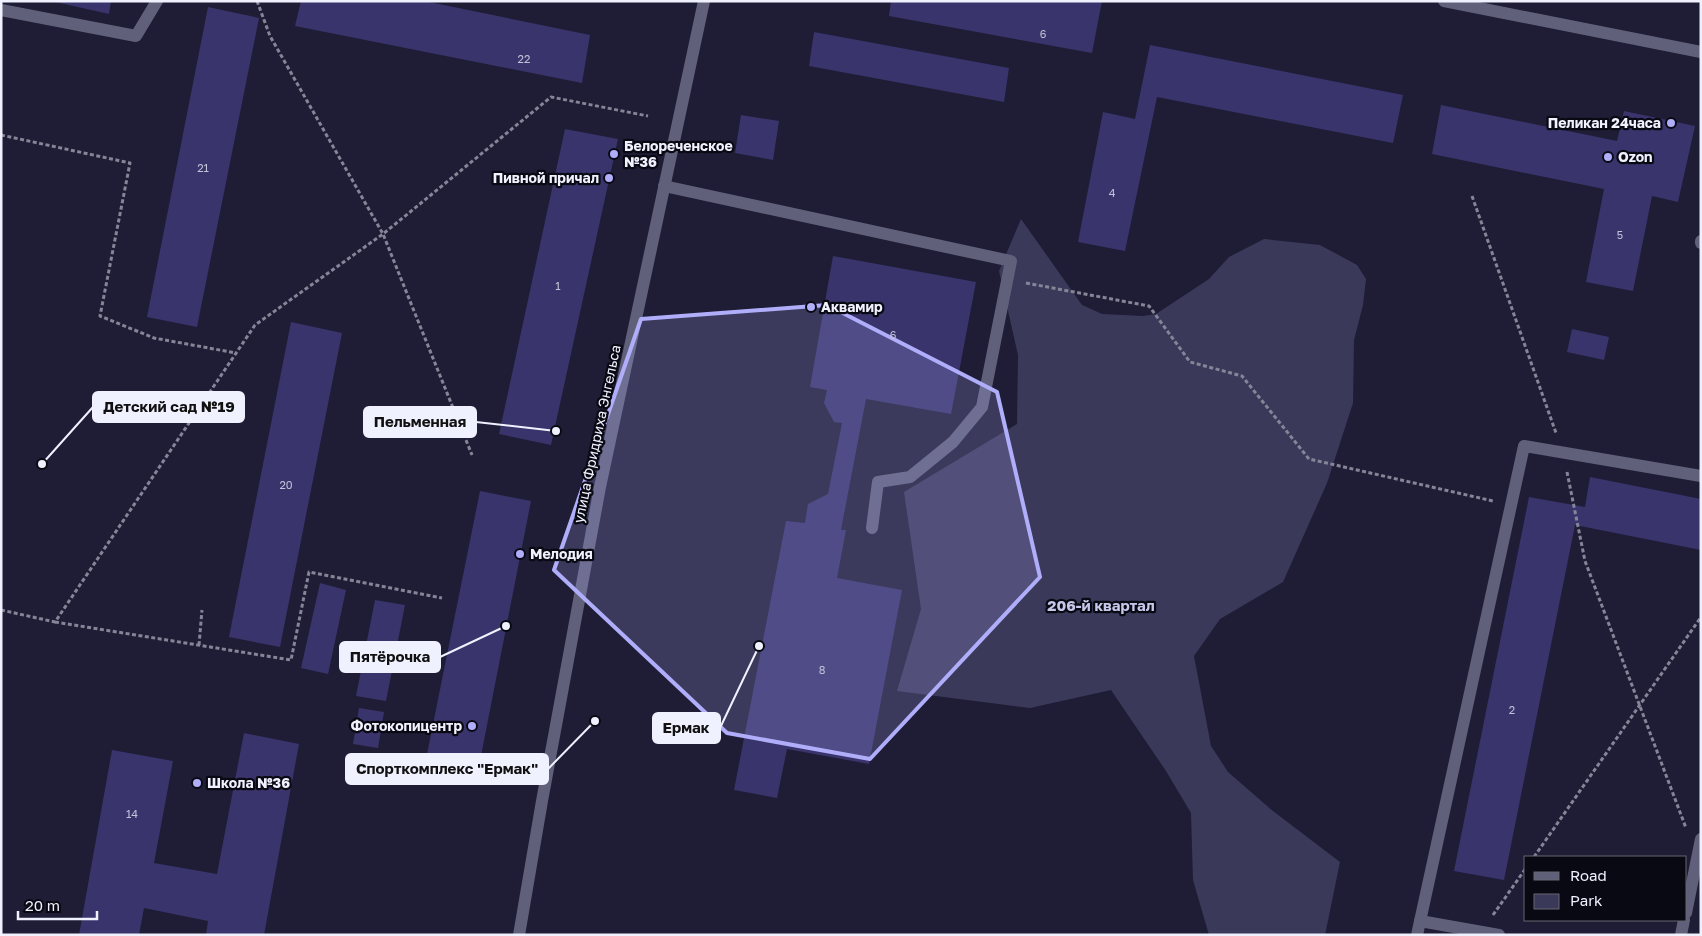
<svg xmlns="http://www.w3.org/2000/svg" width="1702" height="936" viewBox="0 0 1702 936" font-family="'Golos Text',sans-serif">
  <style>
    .green { fill: #3b395a }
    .building { fill: #39346b }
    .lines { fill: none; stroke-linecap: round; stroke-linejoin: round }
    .path { stroke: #858598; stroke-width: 3; stroke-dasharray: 4 2.5; stroke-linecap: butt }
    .minor { stroke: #60607a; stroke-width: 12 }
    .marked { fill: #b0aefa; fill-opacity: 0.2; stroke: #b0aefa; stroke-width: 4; stroke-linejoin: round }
    .poi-dot { fill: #b0aefa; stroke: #090913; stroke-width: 2 }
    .labels { text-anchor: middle; stroke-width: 4.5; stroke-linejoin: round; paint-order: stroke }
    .number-label { font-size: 11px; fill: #c2c2d9 }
    .poi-label { font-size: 14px; font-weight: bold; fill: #f0f1fe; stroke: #090913; text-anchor: start }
    .street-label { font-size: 14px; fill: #f0f1fe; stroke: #090913 }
    .neighbourhood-label { font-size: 15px; font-weight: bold; fill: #c7c7e9; stroke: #090913 }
    .leader { fill: none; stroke: #f0f1fe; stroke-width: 2 }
    .callout-dot { fill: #f0f1fe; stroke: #090913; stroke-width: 2 }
    .callout { fill: #f0f1fe; stroke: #f0f1fe; stroke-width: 2 }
    .callout-label { font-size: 15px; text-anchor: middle; font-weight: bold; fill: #111 }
  </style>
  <rect width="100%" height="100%" fill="#1e1d35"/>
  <path class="green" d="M1021 219 1082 305 1102 314 1143 316 1156 314 1209 279 1229 257 1264 239 1320 245 1357 265 1366 279 1363 305 1354 340 1353 403 1327 483 1283 582 1220 619 1194 656 1211 746 1228 772 1273 811 1340 862 1325 935H1209L1193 880 1191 813 1166 771 1111 690 1030 708 897 691 921 609 904 492 1017 424 1018 355 999 271Z"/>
  <g class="building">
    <path d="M51 1H111L109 14Z"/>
    <path d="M301 1H424L590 35 582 83 295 26Z"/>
    <path d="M891 1H1102L1092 53 889 16Z"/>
    <path d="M208 7 259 18 197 327 147 317Z"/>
    <path d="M814 32 1009 68 1004 102 809 66Z"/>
    <path d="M1150 45 1403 95 1393 143 1157 97 1125 251 1078 242 1103 112 1135 119Z"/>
    <path d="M1441 105 1617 141 1624 111 1695 126 1678 202 1652 196 1633 291 1586 282 1604 189 1432 154Z"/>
    <path d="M741 115 779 121 773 160 735 153Z"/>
    <path d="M565 129 618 139 551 445 499 434Z"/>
    <path d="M833 256 976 282 951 414 866 399 841 530H846L837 578 902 590 869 764 787 749 777 798 734 790 786 521 805 523 808 504 828 494 842 423 834 422 824 403 827 390 810 387Z"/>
    <path d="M291 322 342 333 280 647 229 637Z"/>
    <path d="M1572 329 1609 337 1604 360 1567 352Z"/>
    <path d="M1590 477 1701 499V550L1575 525 1504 880 1454 871 1529 497 1585 507Z"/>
    <path d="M480 491 531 501 479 766 427 754Z"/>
    <path d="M320 583 346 590 328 674 301 668Z"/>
    <path d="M375 600 405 605 386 701 356 696Z"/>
    <path d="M359 708 384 712 378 748 353 744Z"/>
    <path d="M244 733 299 744 264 935H206L208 921 144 908 139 935H79L112 750 173 761 154 863 217 874Z"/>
  </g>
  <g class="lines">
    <g class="path">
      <path d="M257 1 270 36 383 234 472 455"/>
      <path d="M1 135 130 163 100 316 154 338 236 353"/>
      <path d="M1472 196 1556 433"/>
      <path d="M1026 283 1149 306 1190 362 1242 376 1309 459 1493 501"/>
      <path d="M1567 472 1585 561 1686 828"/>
      <path d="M1 610 55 622 255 325 383 234 551 97 648 116"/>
      <path d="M55 622 291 660 309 572 442 598"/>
      <path d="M199 645 202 610"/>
      <path d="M1534 857 1701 617"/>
      <path d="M1493 915 1526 868"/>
    </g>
    <g class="minor">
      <path d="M1444 1 1701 52"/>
      <path d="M1 10 136 36 157 1"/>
      <path d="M664 186 1011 261 982 407 953 442 910 477 878 482 872 528"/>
      <path d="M1701 241V243"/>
      <path d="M1686 913 1701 839"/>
      <path d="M1420 921 1499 935"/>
      <path d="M519 935 542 801 600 487 704 1"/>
      <path d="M1417 935 1524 446 1701 476"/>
      <path d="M1681 935 1684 920"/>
    </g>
  </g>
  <path class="marked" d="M827 305 997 392 1040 577 870 759 727 733 554 570 641 319Z"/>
  <g class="poi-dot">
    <circle cx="1671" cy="123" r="5"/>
    <circle cx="614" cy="154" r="5"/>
    <circle cx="1608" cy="157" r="5"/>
    <circle cx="609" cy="178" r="5"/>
    <circle cx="811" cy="307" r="5"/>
    <circle cx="520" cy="554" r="5"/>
    <circle cx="472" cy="726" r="5"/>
    <circle cx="197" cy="783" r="5"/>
  </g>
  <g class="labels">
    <g class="number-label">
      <text x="1043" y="38">6</text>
      <text x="524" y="63">22</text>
      <text x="203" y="172">21</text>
      <text x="1112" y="197">4</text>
      <text x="1620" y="239">5</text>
      <text x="558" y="290">1</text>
      <text x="893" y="339">6</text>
      <text x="286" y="489">20</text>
      <text x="822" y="674">8</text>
      <text x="1512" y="714">2</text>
      <text x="132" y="818">14</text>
    </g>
    <g class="poi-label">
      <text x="1661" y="128" text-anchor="end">Пеликан 24часа</text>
      <text x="624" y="151">Белореченское<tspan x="624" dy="16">№36</tspan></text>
      <text x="1618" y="162">Ozon</text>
      <text x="599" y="183" text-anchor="end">Пивной причал</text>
      <text x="821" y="312">Аквамир</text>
      <text x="530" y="559">Мелодия</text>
      <text x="462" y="731" text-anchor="end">Фотокопицентр</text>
      <text x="207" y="788">Школа №36</text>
    </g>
    <g class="street-label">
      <text transform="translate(597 434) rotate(-78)" y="5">улица Фридриха Энгельса</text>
    </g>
    <g class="neighbourhood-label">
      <text x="1101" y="611">206-й квартал</text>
    </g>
  </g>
  <path class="leader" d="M42 464L93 407M556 431L476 422M506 626L440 657M759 646L720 728M595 721L548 769"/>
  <g class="callout-dot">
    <circle cx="42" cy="464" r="5"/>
    <circle cx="556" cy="431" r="5"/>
    <circle cx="506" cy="626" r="5"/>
    <circle cx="759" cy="646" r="5"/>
    <circle cx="595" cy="721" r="5"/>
  </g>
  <g class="callout">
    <rect x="93" y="392" width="151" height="30" rx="5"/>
    <rect x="364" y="407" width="112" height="30" rx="5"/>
    <rect x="340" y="642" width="100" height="30" rx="5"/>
    <rect x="653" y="713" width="67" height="30" rx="5"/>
    <rect x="346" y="754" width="202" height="30" rx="5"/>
  </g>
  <g class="callout-label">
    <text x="169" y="412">Детский сад №19</text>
    <text x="420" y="427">Пельменная</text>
    <text x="390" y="662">Пятёрочка</text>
    <text x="686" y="733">Ермак</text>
    <text x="447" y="774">Спорткомплекс "Ермак"</text>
  </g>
  <rect width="1702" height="936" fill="none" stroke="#f0f1fe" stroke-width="5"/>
  <rect x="1524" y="856" width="162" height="65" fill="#090913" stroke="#656671"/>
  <rect x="1534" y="872" width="25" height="8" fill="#60607a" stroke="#656671"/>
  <text x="1570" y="881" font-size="15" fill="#f0f1fe">Road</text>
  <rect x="1534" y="894" width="25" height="15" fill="#3b395a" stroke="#656671"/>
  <text x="1570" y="906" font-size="15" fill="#f0f1fe">Park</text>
  <path d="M18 911v8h79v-8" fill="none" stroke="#f0f1fe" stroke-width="2.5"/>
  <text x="25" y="911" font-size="15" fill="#f0f1fe" stroke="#090913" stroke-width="4" paint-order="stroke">20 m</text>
</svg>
